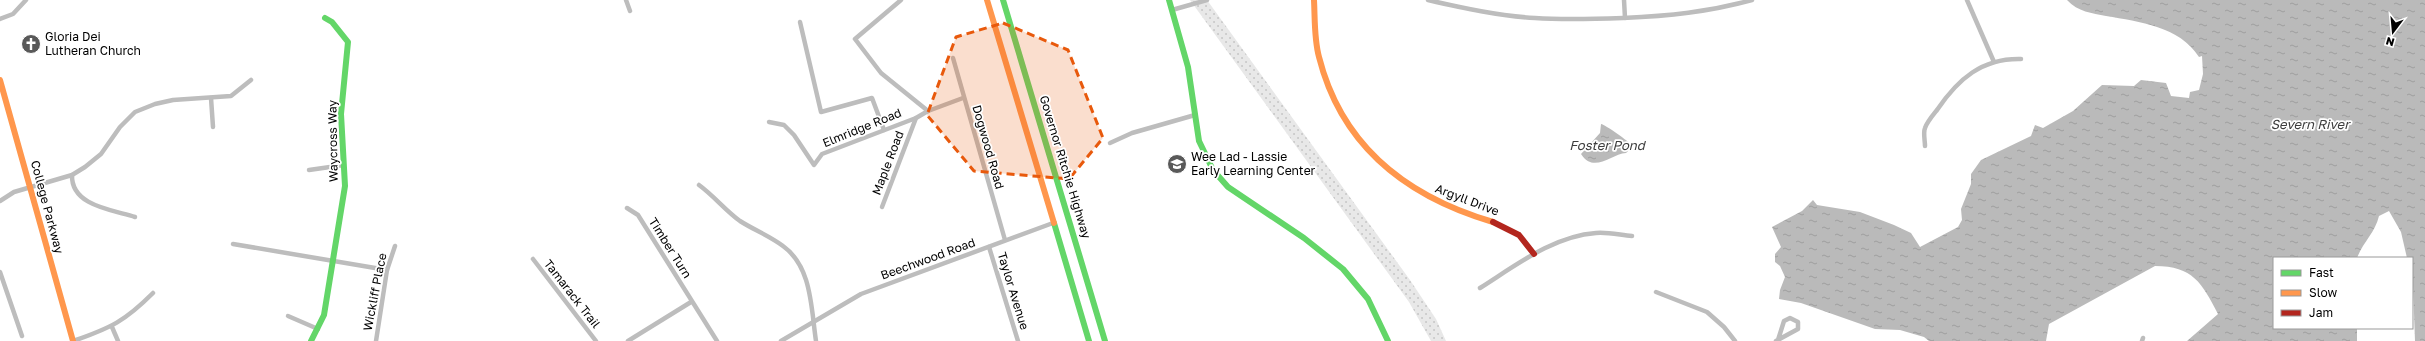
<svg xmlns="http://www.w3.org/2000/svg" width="2425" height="341" viewBox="0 0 2425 341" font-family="'Golos Text',sans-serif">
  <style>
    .park { fill: url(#park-dots) }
    .water { fill: url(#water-ripples) }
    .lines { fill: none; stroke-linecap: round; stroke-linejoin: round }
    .street { stroke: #bdbdbd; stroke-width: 4.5 }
    .fast { stroke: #63d668; stroke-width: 6 }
    .slow { stroke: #ff974d; stroke-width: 6 }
    .jam { stroke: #b3261e; stroke-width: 6 }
    .marked { fill: #e8590c; fill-opacity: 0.2; stroke: #e8590c; stroke-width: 3; stroke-dasharray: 8 5; stroke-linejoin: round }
    .labels { text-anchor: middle; stroke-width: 3.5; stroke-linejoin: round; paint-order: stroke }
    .poi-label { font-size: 12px; fill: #000; stroke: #fff; text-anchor: start }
    .street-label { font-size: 12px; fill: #000; stroke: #fff }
    .water-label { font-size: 13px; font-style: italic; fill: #3d3d3d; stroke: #fff }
  </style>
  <defs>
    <pattern id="park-dots" width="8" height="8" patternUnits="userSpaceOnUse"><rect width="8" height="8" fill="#e8e8e8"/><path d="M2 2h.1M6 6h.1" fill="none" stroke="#c5c5c5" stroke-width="1.8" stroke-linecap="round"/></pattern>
    <pattern id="water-ripples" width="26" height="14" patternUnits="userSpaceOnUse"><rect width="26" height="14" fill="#bababa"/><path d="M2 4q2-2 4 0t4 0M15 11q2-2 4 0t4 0" fill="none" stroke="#9e9e9e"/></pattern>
  </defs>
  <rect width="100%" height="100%" fill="#fff"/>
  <path class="park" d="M1190 0H1207L1410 280 1436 319 1446 341H1431L1409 302Z"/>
  <g class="water">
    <path d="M2067 0H2425V341H2415L2412 258H2407L2401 232 2389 211 2379 216C2375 233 2363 242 2357 258H2274V328H2357V341H2187L2218 314C2202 283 2193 266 2155 266L2049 324 2046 341H1929L1924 337 1900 330 1875 329 1801 303 1779 299 1780 290 1785 277 1780 266 1775 262V254L1781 247 1772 227 1802 211 1813 200 1817 205 1860 212 1894 225 1911 233 1920 247 1958 227 1962 220 1961 209 1971 184V174L1981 160 2031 136 2035 125 2043 128 2073 111 2102 85 2134 86 2141 80 2166 83 2171 96 2189 98 2190 92 2199 90 2203 74 2202 56 2199 57C2179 26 2140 22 2106 16 2092 13 2078 12 2067 0Z"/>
    <path d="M1601 124C1606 125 1628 141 1633 146L1626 153C1611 154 1594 174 1581 154L1600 133Z"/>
  </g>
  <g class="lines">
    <g class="street">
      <path d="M626 0 630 11"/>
      <path d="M901 0 855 39 881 73 928 111 963 98"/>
      <path d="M1428 0C1463 8 1499 16 1535 18 1565 20 1594 19 1623 18 1669 16 1708 12 1752 0"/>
      <path d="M1624 0 1625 18"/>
      <path d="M1967 0 1994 62"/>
      <path d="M1172 10 1207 0"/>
      <path d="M0 19 13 14 26 0"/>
      <path d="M800 22 821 112 872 98 884 130"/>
      <path d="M953 58 1005 240"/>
      <path d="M211 98 213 127"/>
      <path d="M769 122 784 125 794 135 814 165 822 154 916 118"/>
      <path d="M1110 143 1132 133 1195 115"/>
      <path d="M1925 146C1925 141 1923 133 1925 128 1927 122 1933 115 1937 110 1958 79 1982 58 2021 59"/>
      <path d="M309 170 344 165"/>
      <path d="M72 175C71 206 113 210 135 217"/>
      <path d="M699 185C714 196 726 211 740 221 754 230 770 236 783 246 812 267 811 308 816 341"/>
      <path d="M0 201 14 192 72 175 85 167 101 154 120 127 135 112 155 104 173 100 231 96 251 80"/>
      <path d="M882 207 916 118 928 111"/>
      <path d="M627 208 638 215 717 341"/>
      <path d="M233 244 387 270"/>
      <path d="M989 247 1018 341"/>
      <path d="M533 259 596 341"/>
      <path d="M0 272 22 336"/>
      <path d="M1480 288C1515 266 1553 236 1596 233 1608 232 1620 235 1632 236"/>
      <path d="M1656 292 1707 312 1724 327 1735 341"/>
      <path d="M288 316 318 329"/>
      <path d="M112 327 118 341"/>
      <path d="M73 341C111 328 125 321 153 293"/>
      <path d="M376 341 387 270 395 246"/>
      <path d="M628 341 691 302"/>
      <path d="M781 341 861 294 1053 223"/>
      <path d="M1776 341 1798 329V322L1790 318 1784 321 1778 340"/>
      <path d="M2142 341 2143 338"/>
    </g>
    <g class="fast">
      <path d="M1003 0 1105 341"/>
      <path d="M1169 0 1188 67 1199 141 1213 170 1228 187 1304 238 1343 269 1368 299 1388 341"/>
      <path d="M1054 223 1089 341"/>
      <path d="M311 341 324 315 345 186 341 114 348 42 332 22 325 18"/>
    </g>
    <g class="slow">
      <path d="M987 0 1054 223"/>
      <path d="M1314 0C1315 19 1314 39 1319 57 1342 148 1408 197 1493 222"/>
      <path d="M0 80 73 341"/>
    </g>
    <path class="jam" d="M1493 222 1519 235 1534 254"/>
  </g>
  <path class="marked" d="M1003 23 1068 50 1103 138 1069 179 974 171 927 115 956 37Z"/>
  <defs>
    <symbol id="church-disc" viewBox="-11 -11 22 22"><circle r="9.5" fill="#595959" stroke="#fff"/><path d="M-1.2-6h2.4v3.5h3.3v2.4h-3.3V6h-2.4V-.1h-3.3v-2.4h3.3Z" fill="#fff"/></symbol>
    <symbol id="school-disc" viewBox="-11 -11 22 22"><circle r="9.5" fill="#595959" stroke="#fff"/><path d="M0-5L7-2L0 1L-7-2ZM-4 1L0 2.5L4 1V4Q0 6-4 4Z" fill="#fff"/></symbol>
  </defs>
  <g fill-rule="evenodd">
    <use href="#church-disc" x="20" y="33" width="22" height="22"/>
    <use href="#school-disc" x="1166" y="153" width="22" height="22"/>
  </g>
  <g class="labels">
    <g class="poi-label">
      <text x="45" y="41">Gloria Dei<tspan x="45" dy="14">Lutheran Church</tspan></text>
      <text x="1191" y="161">Wee Lad - Lassie<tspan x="1191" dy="14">Early Learning Center</tspan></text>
    </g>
    <g class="street-label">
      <text transform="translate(862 128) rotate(-22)" y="4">Elmridge Road</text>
      <text transform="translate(333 141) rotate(-91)" y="4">Waycross Way</text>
      <text transform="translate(988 147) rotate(74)" y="4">Dogwood Road</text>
      <text transform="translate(888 163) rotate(-69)" y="4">Maple Road</text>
      <text transform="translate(1065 167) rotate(73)" y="4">Governor Ritchie Highway</text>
      <text transform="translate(1467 200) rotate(21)" y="4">Argyll Drive</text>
      <text transform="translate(47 207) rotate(75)" y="4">College Parkway</text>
      <text transform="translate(670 248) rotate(58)" y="4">Timber Turn</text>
      <text transform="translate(928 259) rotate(-20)" y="4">Beechwood Road</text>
      <text transform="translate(1013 291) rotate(73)" y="4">Taylor Avenue</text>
      <text transform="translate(375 292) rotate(-79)" y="4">Wickliff Place</text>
      <text transform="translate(572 294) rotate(52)" y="4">Tamarack Trail</text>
    </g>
    <g class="water-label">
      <text x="2310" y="129">Severn River</text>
      <text x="1607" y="150">Foster Pond</text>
    </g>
  </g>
  <rect x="2273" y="257" width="140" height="72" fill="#ffffff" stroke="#999999"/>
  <rect x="2281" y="270" width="20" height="6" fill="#63d668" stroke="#999999"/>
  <text x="2309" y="277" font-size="12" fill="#000000">Fast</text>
  <rect x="2281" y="290" width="20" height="6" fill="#ff974d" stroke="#999999"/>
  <text x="2309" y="297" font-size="12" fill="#000000">Slow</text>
  <rect x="2281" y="310" width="20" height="6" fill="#b3261e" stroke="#999999"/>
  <text x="2309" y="317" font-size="12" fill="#000000">Jam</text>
  <g transform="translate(2393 32) rotate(196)" stroke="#ffffff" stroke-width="3" paint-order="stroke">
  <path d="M0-3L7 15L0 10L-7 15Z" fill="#000000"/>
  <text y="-6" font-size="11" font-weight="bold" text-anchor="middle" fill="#000000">N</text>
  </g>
</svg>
